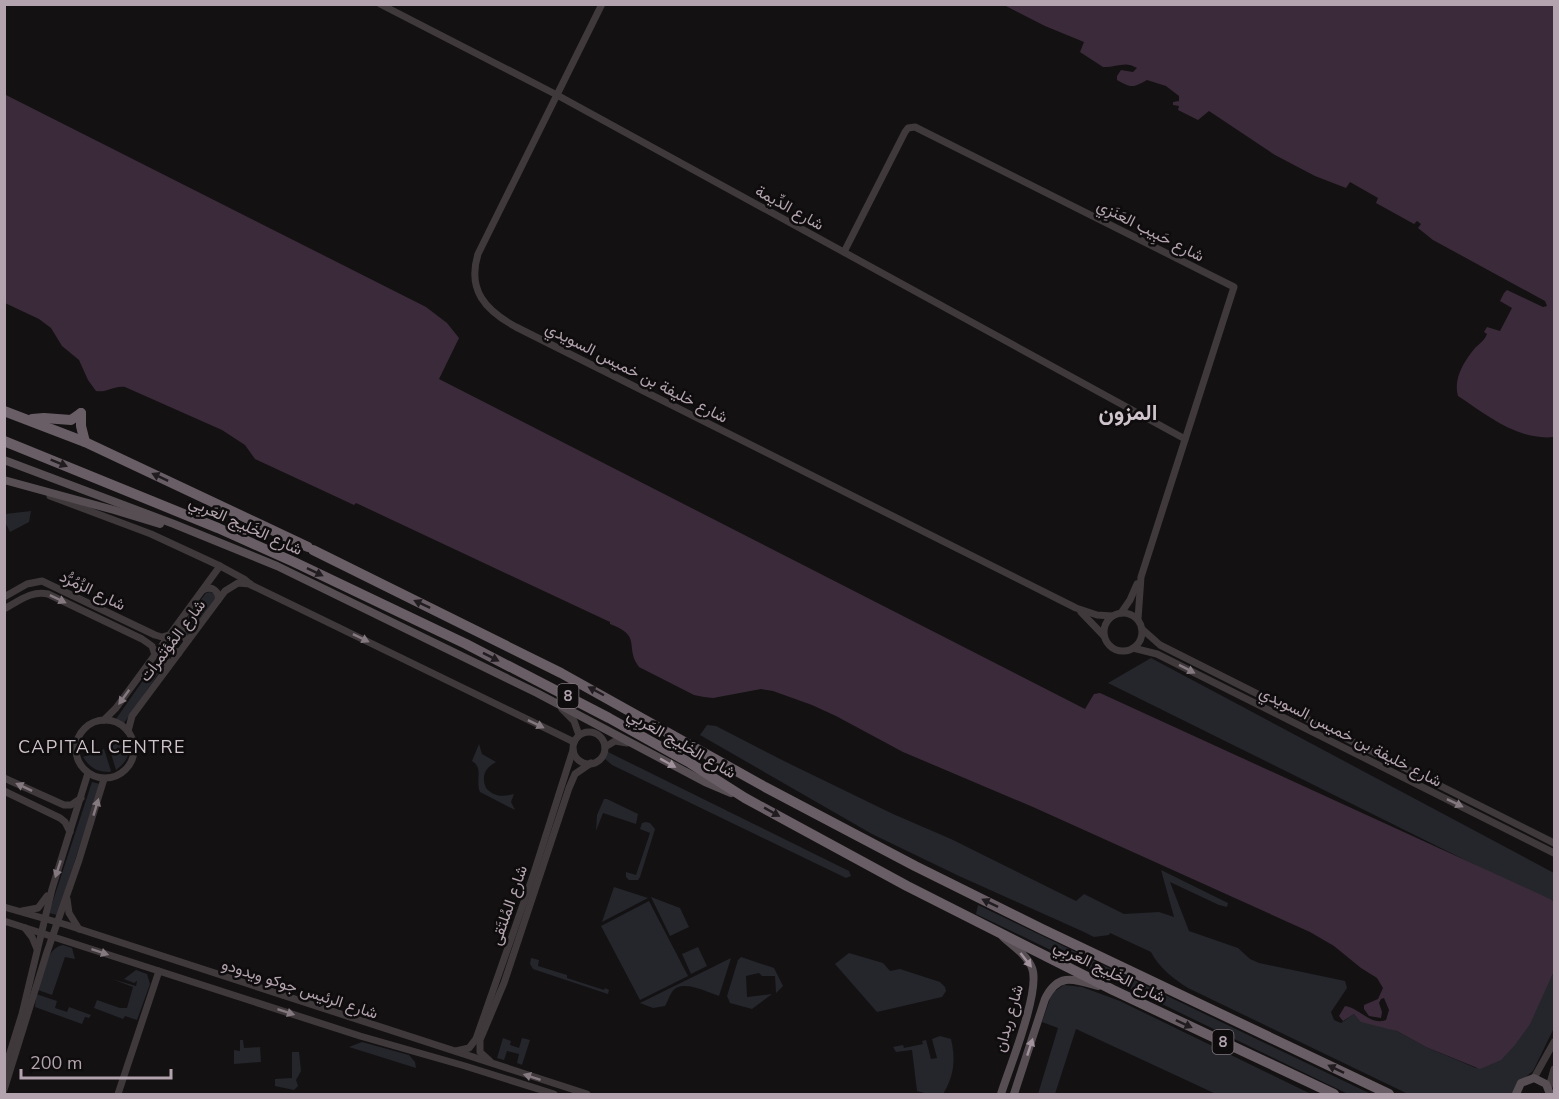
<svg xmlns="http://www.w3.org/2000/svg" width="1559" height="1099" viewBox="0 0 1559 1099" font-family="'Nunito Sans',Vazirmatn,sans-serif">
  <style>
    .green { fill: #24262c }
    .water { fill: #3b2b3a }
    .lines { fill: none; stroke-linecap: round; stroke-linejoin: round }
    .minor { stroke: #3f393c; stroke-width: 7 }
    .major { stroke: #574e53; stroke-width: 8 }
    .highway { stroke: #695e65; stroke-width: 10 }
    .oneway { fill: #201c1f }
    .oneway2 { fill: #857980 }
    .oneway3 { fill: #a1929c }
    .labels { text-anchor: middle; stroke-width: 5; stroke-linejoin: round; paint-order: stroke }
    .shield { fill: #0e0c0d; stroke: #82767e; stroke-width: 1.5 }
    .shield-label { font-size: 15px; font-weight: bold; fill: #b3a3ae }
    .street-label { font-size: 16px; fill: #b3a3ae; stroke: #0e0c0d }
    .neighbourhood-label { font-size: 18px; letter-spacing: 1.5px; fill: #cfc4cb; stroke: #0e0c0d }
    .district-label { font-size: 22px; font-weight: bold; fill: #cfc4cb; stroke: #0e0c0d }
  </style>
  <rect width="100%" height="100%" fill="#131112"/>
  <g class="green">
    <path d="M31 511 29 522 10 532 5 522V514Z"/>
    <path d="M210 592 214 594 215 601 187 636 183 628 184 622 206 593Z"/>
    <path d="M1151 658 1554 873V904L1108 683Z"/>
    <path d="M158 659 164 660 165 664 124 723 116 719Z"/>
    <path d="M707 725 716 726 784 761 893 814 951 839 1076 901 1084 894 1124 914 1159 912 1174 917 1161 870 1228 903 1227 907 1219 905 1170 882 1189 931 1238 948 1250 959 1259 963 1345 981 1347 988 1331 1012 1334 1020 1341 1023 1354 1014 1397 1031 1426 1047 1476 1068 1554 953V1028L1533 1071 1517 1084 1513 1094H1408L1188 988C1175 980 1158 967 1151 952L1110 933 1109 935 1094 937 1084 932 959 876 872 834 700 735Z"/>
    <path d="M127 739C132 752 127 762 116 770L109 747Z"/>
    <path d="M479 744 482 754 496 762C485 768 481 776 486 788 494 797 503 797 514 794L511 802 515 810 480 792C475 780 484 768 472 761Z"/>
    <path d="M104 749 111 771 110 772C97 772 90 768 83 757Z"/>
    <path d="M608 752 849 871 851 876 846 878 612 765 604 758 605 754Z"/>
    <path d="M92 782 100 784 57 915 49 913Z"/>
    <path d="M604 799H607L638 814 636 824 603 813 596 831 597 815Z"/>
    <path d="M646 822 650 823 655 829 640 877 638 880H629L626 877V872L636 875 650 833 640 829 642 823Z"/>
    <path d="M614 887 648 898 602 922Z"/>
    <path d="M651 897 680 908 689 927 670 936Z"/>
    <path d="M649 901 688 976 640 1000 601 926Z"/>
    <path d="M978 905 1371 1094H1348L976 914Z"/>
    <path d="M63 945 72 948 75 959 65 957 52 995 38 990C43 976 46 947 63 945Z"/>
    <path d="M698 947 707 966 691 974 682 954Z"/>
    <path d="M849 953 883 963 890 971 900 969 940 982 945 987 946 991 942 997 877 1012 835 964Z"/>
    <path d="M741 957 774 968 783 986 776 993 775 976H762L759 973 746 976 747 997 772 994 752 1009 730 1003 727 996 738 960Z"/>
    <path d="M531 958 539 960 538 966 567 975V978L604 990 605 988 609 990 608 994 533 969 530 964Z"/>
    <path d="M731 958 719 996C707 992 681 978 672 992 669 996 668 1001 665 1006L653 1008 640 1003Z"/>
    <path d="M136 970 147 974 150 984 137 1020 125 1016 123 1019 94 1008 97 1000 120 1008H127L133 987 112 979 136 986 137 981 134 983 124 979Z"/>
    <path d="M1064 985 1082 987 1120 1001 1311 1094H1216L1076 1029 1055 1094H1038L1058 1028 1042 1022 1052 993Z"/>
    <path d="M36 994 57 1001 55 1008 67 1012 69 1007 91 1015 89 1018 85 1017 82 1024 35 1007Z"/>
    <path d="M940 1036 951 1039C956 1059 954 1077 943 1094H928L917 1091 912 1050 896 1052 893 1047 903 1045 904 1048 923 1044 922 1041 926 1040 931 1059 937 1058 932 1039Z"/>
    <path d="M503 1038 511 1041 510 1045 519 1048 522 1038 530 1040 522 1065 517 1063 519 1054 507 1051 504 1060 497 1058Z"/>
    <path d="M240 1040H243L244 1048 260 1047 261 1062 234 1064V1050L240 1051Z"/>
    <path d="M362 1042 409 1055 415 1062 416 1068 349 1047Z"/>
    <path d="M292 1052H299L301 1071 296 1080 298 1086 294 1090 275 1086V1079L292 1078Z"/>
  </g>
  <g class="water">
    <path d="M1004 5H1554V437C1518 441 1487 415 1458 396 1453 379 1464 361 1475 348 1480 343 1484 341 1487 334L1484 332 1487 327 1500 331 1512 308 1500 301 1504 293 1507 290 1543 307 1547 306 1545 301 1433 240 1418 228 1421 224 1417 221 1414 224 1376 203 1378 198 1350 182 1346 188 1315 176 1275 155 1209 111 1198 120 1178 110 1179 106 1173 105V102L1179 101V96L1166 86 1147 80C1132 88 1132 88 1117 80V76L1121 70 1133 72 1137 68C1125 60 1115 68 1103 67L1080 52 1084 42 1045 26Z"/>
    <path d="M4 94 426 307 447 323 459 338 439 379 1085 709 1094 694 1100 693 1550 899 1554 902V971L1530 1024 1515 1045 1501 1060 1480 1069 1426 1047 1397 1031 1361 1022 1354 1014 1343 1021 1339 1016 1345 1006C1360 1008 1370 1026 1386 1020L1389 1010 1384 998 1381 999 1379 1003 1382 1012 1381 1018 1369 1016 1364 1009V1005L1378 999 1383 988 1377 978 1361 968 1334 946 1310 932 1033 807 903 752 836 716 812 705 773 691 761 689 713 698 704 697 694 695 639 667C624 647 643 636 610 624V622L356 503 354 505 255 459 245 445 222 430 125 387C115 385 106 393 96 391L88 380 79 360 62 346 51 328 39 319 5 303Z"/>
  </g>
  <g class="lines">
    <g class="minor">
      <path d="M380 4 557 95 1185 439"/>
      <path d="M602 4 478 254C467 290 485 310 516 327L1076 608 1097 615 1112 616"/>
      <path d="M844 252 905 132 908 128 915 127 1234 287 1141 577 1138 619"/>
      <path d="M50 496 151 534 220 566 244 579 251 585 574 742"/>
      <path d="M203 590C212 585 219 591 218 600"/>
      <path d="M4 597 27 584 42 581 155 635 162 637 169 635"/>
      <path d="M4 609C19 601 32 590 48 594L142 639 152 646 155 655H161L166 658 168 667"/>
      <path d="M1081 612 1104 636"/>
      <path d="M1121 613 1130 600 1137 584"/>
      <circle cx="1123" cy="632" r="19"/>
      <path d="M182 619V633L187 641"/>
      <path d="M1142 629 1160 645 1554 843"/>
      <path d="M160 648 172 649 179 653"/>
      <path d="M1133 648 1157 654 1554 853"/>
      <path d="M562 709 574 721 579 735"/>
      <circle cx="105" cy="749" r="29"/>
      <path d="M104 720 116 708 220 566"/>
      <path d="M128 731 132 716 225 591 238 583 250 584"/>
      <circle cx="589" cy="748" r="16"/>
      <path d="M605 747 615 741 627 743"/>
      <path d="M4 778 64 805H71L81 798"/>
      <path d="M4 791 60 818 65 822 70 832"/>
      <path d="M67 899 69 913 79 929"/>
      <path d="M4 907 67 925 587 1094"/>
      <path d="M22 911 38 908 47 896"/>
      <path d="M4 921 360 1036 465 1066 554 1094"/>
      <path d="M25 928 32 937 37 949"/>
      <path d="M456 1051 469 1048 476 1039 532 879 573 750"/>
      <path d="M490 1061 480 1052V1040L504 983 569 788 575 774 591 763"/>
      <path d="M4 1072 22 1014 52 889 88 773"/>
      <path d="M1534 1078 1554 1042"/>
      <path d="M1549 1087 1554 1069"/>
      <path d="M4 1090 46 955 79 860 104 779"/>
      <path d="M118 1094 159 971"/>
    </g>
    <g class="major">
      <path d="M4 460 174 524 277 566 537 693 705 782 731 793"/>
      <path d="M4 480 114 510 160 524"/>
      <path d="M1001 1094C1009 1069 1041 990 1032 968 1027 955 1013 946 1003 937"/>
      <path d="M1014 1094 1045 999C1058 972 1074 979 1098 986"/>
      <path d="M1516 1094 1521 1083 1534 1078 1546 1084 1550 1094"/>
    </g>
    <g class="highway">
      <path d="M4 411 85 442 308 547"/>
      <path d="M81 413V426L85 442"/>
      <path d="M32 419 44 418 71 420 81 413"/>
      <path d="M4 441 218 528 294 562 466 644 609 718 690 763 745 798 907 886 1113 990 1334 1094"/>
      <path d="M313 550 561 673 765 787 915 866 1042 929 1389 1094"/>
    </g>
  </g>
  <defs><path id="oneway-solid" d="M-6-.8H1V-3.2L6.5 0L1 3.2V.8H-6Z" transform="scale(1.5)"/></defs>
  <g class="oneway">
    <use href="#oneway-solid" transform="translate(59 463) rotate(22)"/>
    <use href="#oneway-solid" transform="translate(160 477) rotate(-155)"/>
    <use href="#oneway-solid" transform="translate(315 572) rotate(26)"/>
    <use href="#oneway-solid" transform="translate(422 604) rotate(-155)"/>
    <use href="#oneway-solid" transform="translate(491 657) rotate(27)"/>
    <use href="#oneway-solid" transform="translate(596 691) rotate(-152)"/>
    <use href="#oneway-solid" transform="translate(772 812) rotate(29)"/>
    <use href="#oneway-solid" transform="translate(990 903) rotate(-154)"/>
    <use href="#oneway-solid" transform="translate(1184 1024) rotate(25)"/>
    <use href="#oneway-solid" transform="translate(1336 1069) rotate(-154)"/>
  </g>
  <g class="oneway2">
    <use href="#oneway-solid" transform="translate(58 599) rotate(26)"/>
    <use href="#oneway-solid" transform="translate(361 638) rotate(26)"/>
    <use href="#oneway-solid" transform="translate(1187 669) rotate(27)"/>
    <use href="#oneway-solid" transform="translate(124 697) rotate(126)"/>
    <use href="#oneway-solid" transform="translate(536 724) rotate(26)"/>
    <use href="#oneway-solid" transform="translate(24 787) rotate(-155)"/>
    <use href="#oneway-solid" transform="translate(1455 803) rotate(26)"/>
    <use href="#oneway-solid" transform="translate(96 807) rotate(-73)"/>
    <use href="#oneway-solid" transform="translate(58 869) rotate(108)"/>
    <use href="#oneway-solid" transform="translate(100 952) rotate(18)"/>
    <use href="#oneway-solid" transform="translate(286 1012) rotate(18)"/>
    <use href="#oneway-solid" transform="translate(532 1077) rotate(-162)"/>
  </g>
  <g class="oneway3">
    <use href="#oneway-solid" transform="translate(668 763) rotate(29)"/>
    <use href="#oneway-solid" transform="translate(1026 960) rotate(52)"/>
    <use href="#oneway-solid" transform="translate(1030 1047) rotate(-72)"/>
  </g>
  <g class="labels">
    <g class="shield">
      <rect x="557.5" y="684" width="21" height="24" rx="4.5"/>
      <rect x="1212.5" y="1030" width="21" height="24" rx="4.5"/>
    </g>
    <g class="shield-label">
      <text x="568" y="701">8</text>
      <text x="1223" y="1047">8</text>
    </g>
    <g class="street-label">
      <text transform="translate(790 207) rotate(29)" y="6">شارع الدِّيمة</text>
      <text transform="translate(1151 230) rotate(27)" y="6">شارع حَبِيب العَنَزِي</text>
      <text transform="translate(637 372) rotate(27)" y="6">شارع خليفة بن خميس السويدي</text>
      <text transform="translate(246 525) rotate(24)" y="6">شارع الخَلِيج العَربِي</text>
      <text transform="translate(93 590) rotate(26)" y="6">شارع الزُمُرُّد</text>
      <text transform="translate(172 640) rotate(-53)" y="6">شارع المُؤتَمرات</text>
      <text transform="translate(1351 736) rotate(27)" y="6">شارع خليفة بن خميس السويدي</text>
      <text transform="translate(682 743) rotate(30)" y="6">شارع الخَلِيج العَربِي</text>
      <text transform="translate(508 905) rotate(-71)" y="6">شارع المُلتَقى</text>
      <text transform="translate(1110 971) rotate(26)" y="6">شارع الخَلِيج العَربِي</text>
      <text transform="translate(300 988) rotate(18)" y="6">شارع الرئيس جوكو ويدودو</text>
      <text transform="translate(1008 1018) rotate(-74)" y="6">شارع ربدان</text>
    </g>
    <g class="neighbourhood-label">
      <text x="102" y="753">CAPITAL CENTRE</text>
    </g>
    <g class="district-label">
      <text x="1128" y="420">المزون</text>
    </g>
  </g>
  <rect width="1559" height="1099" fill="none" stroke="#b3a3ae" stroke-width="12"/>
  <path d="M21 1069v9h150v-9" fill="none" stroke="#b3a3ae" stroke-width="3"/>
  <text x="30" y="1069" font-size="18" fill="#b3a3ae" stroke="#0e0c0d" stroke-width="4.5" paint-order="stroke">200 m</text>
</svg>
